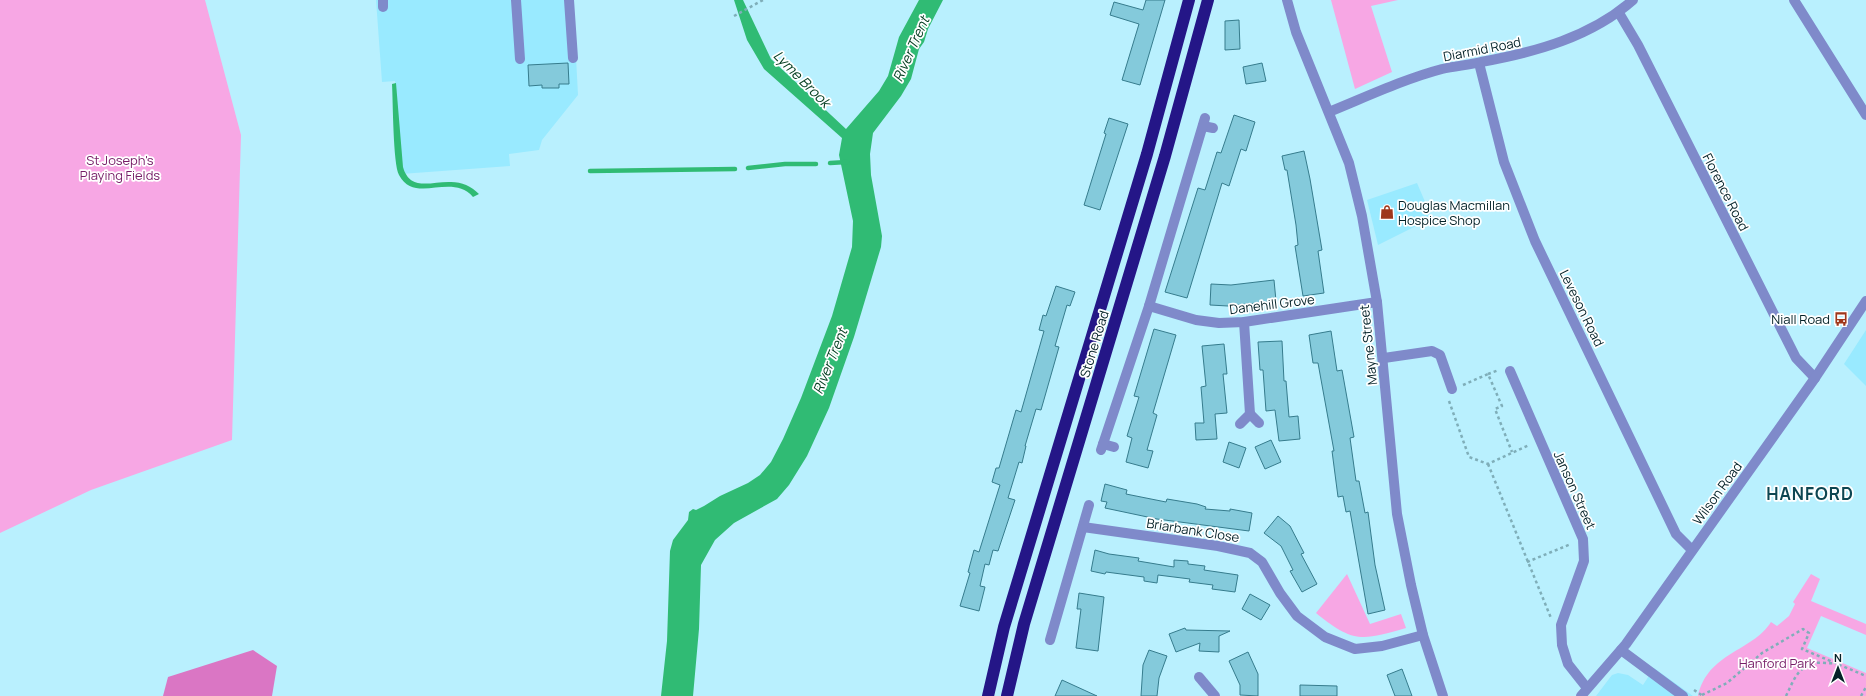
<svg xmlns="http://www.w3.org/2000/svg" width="1866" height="696" viewBox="0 0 1866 696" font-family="Manrope,sans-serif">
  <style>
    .built { fill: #99eaff }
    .green { fill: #f7a7e4 }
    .forest { fill: #da76c4 }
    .water { fill: #30bb74 }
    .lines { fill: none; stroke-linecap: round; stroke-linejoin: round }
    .stream { stroke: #30bb74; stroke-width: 4.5 }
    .building { fill: #84cadb; stroke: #367c8d }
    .path { stroke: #7faeb9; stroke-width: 2.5; stroke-dasharray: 3 3; stroke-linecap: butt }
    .minor { stroke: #7f8aca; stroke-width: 10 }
    .highway { stroke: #241687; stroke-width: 12 }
    .labels { text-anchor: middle; stroke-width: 3.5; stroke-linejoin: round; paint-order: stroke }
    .street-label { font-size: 13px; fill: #042228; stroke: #fff }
    .park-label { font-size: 13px; fill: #761d67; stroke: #fff }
    .poi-label { font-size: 13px; fill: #042228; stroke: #fff; text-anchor: start }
    .water-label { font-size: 14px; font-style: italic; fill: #084024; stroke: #fff }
    .district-label { font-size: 17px; font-weight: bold; letter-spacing: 1px; fill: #0d4652; stroke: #fff }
  </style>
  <rect width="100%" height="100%" fill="#b9f0fe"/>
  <g class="built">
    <path d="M376 0H573L578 95 542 140 539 150 509 154 510 166 401 174 395 81 382 82Z"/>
    <path d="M1417 183 1432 218 1378 245 1367 200Z"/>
    <path d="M1866 330V386L1844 364Z"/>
    <path d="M1654 668 1693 696H1596L1612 675 1618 673 1628 675 1643 685Z"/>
  </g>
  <g class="green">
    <path d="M0 0H205L241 135 232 440 91 490 0 533Z"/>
    <path d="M1331 0H1398L1371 6 1392 72 1355 89Z"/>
    <path d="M1347 574 1370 624 1401 614 1406 628C1361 641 1353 643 1316 613Z"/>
    <path d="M1811 574 1820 579 1811 601 1866 624V635L1821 616 1807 648 1866 673V696H1698C1708 652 1752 652 1771 622L1777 626 1789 616 1795 604 1793 602Z"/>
  </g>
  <path class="forest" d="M253 650 277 666 272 696H163L168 677Z"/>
  <g class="water">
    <path d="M734 0H743L771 59 846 129 879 91 888 76 899 37 919 0H943L928 29 924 42 919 49 911 79 901 96 873 133 870 154 871 175 882 236 881 247 854 337 829 408 807 456 789 485 777 499 734 523 715 540 701 565 699 629 693 696H661L667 641 670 551 673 540 688 520 689 512 693 509 696 510 704 506 720 496 748 483 760 475 771 462 783 439 801 398 832 316 852 247 853 221 839 155 842 138 764 69 747 40Z"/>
    <path d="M396 83 403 167C410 192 432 181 451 182 462 182 471 186 479 194L473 197C451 172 415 205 399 175 393 164 393 101 392 84Z"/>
  </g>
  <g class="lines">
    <g class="stream">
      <path d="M830 163 847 162"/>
      <path d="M748 168 785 164H816"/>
      <path d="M590 171 735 169"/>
    </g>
  </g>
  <g class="building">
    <path d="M1146 0H1165L1140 85 1122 80 1139 24 1110 15 1114 2 1143 10Z"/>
    <path d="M1239 20 1240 49 1225 50V21Z"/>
    <path d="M568 63 569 84H559V88H542V85L529 86 528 65Z"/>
    <path d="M1262 63 1266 81 1246 84 1243 67Z"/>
    <path d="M1234 115 1255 122 1246 151 1241 149 1229 186 1222 183 1187 298 1165 292 1198 188 1205 190 1217 152 1221 153Z"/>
    <path d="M1109 118 1128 124 1100 210 1084 205 1106 134 1104 133Z"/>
    <path d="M1304 151 1310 179 1322 250 1318 251 1324 293 1303 296 1295 246 1298 245 1296 225 1287 170H1285L1282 156Z"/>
    <path d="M1274 280 1276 301 1228 306 1210 305 1211 284 1231 285Z"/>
    <path d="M1056 286 1075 292 1070 306 1067 305 1055 346 1059 347 1041 410 1036 409 1025 446H1026L1022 463 1019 462 1008 498 1015 500 998 551 993 550 989 565 985 564 980 586 985 587 979 611 960 606 970 573 968 572 974 550 979 552 1000 485 992 482 996 468H999L1016 410 1021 412 1044 331 1039 330 1043 315 1046 316Z"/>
    <path d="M1154 329 1176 335 1153 413 1157 415 1147 450 1153 451 1148 468 1126 462 1132 438 1127 436 1139 397 1134 396Z"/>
    <path d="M1331 331 1337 371 1342 370 1354 437 1350 438 1356 481H1359L1365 513 1368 512 1375 565 1385 610 1368 614 1350 511 1346 512 1343 496 1338 497 1332 451H1334L1318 363H1313L1309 335Z"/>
    <path d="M1282 341 1284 381H1286L1289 417 1298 416 1300 439 1279 441 1275 410 1266 411 1263 370H1260L1258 342Z"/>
    <path d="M1224 344 1227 374H1223L1227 413 1215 414 1217 439 1196 440 1195 423H1204L1201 387 1206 386 1202 346Z"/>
    <path d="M1271 440 1281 462 1265 469 1255 447Z"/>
    <path d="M1229 442 1246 448 1239 468 1223 462Z"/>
    <path d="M1105 484 1127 490 1126 494 1166 502 1167 499 1197 504 1206 507 1205 509 1230 511V509L1252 513 1249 531 1157 519 1105 508 1107 502 1101 501Z"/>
    <path d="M1278 516 1290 526 1304 553 1301 554 1317 584 1302 592 1290 571 1293 570 1281 546 1264 533Z"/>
    <path d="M1095 550 1109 554 1139 558 1138 561 1174 567V560L1188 561V564L1205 566 1204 570 1238 575 1235 592 1212 589 1213 585 1189 582 1190 579 1158 575 1157 583 1144 581V577L1106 572 1105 574 1091 571Z"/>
    <path d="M1079 593 1104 597 1098 651 1076 648 1081 609H1077Z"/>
    <path d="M1250 594 1270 605 1261 620 1242 609Z"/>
    <path d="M1185 628 1186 630 1230 631 1219 636V652L1199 651 1200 643 1176 652 1169 634Z"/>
    <path d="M1149 650 1167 656 1159 678 1157 696H1141L1143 665Z"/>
    <path d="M1248 652 1258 674V696L1240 695V685L1229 661Z"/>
    <path d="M1402 669 1412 696H1395L1387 675Z"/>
    <path d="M1062 680 1097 696H1055Z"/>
    <path d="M1300 685 1337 686V696H1300Z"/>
  </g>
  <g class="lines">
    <g class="path">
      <path d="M734 16 763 0"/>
      <path d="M1488 374 1499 370"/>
      <path d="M1463 385 1488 374 1502 406 1495 409 1512 452"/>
      <path d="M1449 401 1469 457 1488 464 1529 445"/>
      <path d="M1488 464 1551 618"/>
      <path d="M1527 562 1571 544"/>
      <path d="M1694 690 1703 696"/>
      <path d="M1702 695 1727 683 1762 653 1803 629 1809 633 1802 649 1866 676"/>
      <path d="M1786 696C1793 682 1798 665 1816 663 1822 662 1829 664 1835 663"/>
      <path d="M1861 696 1866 687"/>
    </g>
    <g class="minor">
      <path d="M383 0V7"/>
      <path d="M516 0 520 59"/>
      <path d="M569 0 573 58"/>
      <path d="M1287 0 1296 32 1349 163 1362 216 1377 302 1397 514 1411 585 1423 635 1443 696"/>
      <path d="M1794 0 1866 115"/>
      <path d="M1619 13 1638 45 1796 358 1815 378"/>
      <path d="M1479 63 1504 162 1535 241 1676 534 1692 550"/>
      <path d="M1329 112C1366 97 1404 79 1442 69 1455 66 1469 65 1481 62 1536 52 1591 37 1633 0"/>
      <path d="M1203 126 1213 128"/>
      <path d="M1149 306 1196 320 1219 323 1244 322 1377 302"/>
      <path d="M1384 358 1432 351 1440 355 1452 389"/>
      <path d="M1510 371 1583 539 1584 561 1561 625 1562 645 1568 664 1587 688"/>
      <path d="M1250 414 1259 423"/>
      <path d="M1240 424 1250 414 1244 322"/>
      <path d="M1103 444 1114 447"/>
      <path d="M1101 450 1149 306 1205 118"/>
      <path d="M1083 527 1218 546 1250 553 1262 562 1280 593 1297 616 1325 637 1355 649 1382 646 1423 635"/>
      <path d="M1050 640 1089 505"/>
      <path d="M1621 650 1683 696"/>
      <path d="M1199 677 1215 696"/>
      <path d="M1581 696 1626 644 1815 378 1866 301"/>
    </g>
    <g class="highway">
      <path d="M988 696 1004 627 1147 154 1189 0"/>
      <path d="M1007 696 1024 624 1165 156 1208 0"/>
    </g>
  </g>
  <defs>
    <symbol id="shop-bare" viewBox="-9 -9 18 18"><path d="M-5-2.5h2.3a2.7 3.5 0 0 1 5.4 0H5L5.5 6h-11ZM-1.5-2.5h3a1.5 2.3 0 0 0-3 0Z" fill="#9f371b" stroke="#fff" stroke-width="2.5" paint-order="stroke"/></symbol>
    <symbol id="bus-bare" viewBox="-9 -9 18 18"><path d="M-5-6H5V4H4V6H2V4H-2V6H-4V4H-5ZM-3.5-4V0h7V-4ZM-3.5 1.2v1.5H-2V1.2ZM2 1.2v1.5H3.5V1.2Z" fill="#9f371b" stroke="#fff" stroke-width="2.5" paint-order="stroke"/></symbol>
  </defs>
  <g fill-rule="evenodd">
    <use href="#shop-bare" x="1377" y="202" width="20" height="20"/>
    <use href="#bus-bare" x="1831" y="309" width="20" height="20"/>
  </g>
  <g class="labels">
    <g class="street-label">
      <text transform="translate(1482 49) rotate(-11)" y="5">Diarmid Road</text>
      <text transform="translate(1726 192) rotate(63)" y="5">Florence Road</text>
      <text transform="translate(1272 304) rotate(-7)" y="5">Danehill Grove</text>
      <text transform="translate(1582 308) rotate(64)" y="5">Leveson Road</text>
      <text transform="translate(1094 344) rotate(-73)" y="5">Stone Road</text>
      <text transform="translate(1368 345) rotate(-96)" y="5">Mayne Street</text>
      <text transform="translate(1575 490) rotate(66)" y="5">Janson Street</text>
      <text transform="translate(1717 493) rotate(-54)" y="5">Wilson Road</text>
      <text transform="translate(1193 530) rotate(9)" y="5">Briarbank Close</text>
    </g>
    <g class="park-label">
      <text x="120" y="165">St Joseph's<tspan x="120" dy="15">Playing Fields</tspan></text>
      <text x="1777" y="668">Hanford Park</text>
    </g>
    <g class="poi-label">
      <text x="1398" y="210">Douglas Macmillan<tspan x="1398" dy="15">Hospice Shop</tspan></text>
      <text x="1830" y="324" text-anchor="end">Niall Road</text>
    </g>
    <g class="water-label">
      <text transform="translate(911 49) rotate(-66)" y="5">River Trent</text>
      <text transform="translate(802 79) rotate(45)" y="5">Lyme Brook</text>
      <text transform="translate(830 361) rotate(-68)" y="5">River Trent</text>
    </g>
    <g class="district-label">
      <text x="1810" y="500">HANFORD</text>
    </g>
  </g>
  <g transform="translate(1838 668)" stroke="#ffffff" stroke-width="3" paint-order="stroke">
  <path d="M0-3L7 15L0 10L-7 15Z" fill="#042228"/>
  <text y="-6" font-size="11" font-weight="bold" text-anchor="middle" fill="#042228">N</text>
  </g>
</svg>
